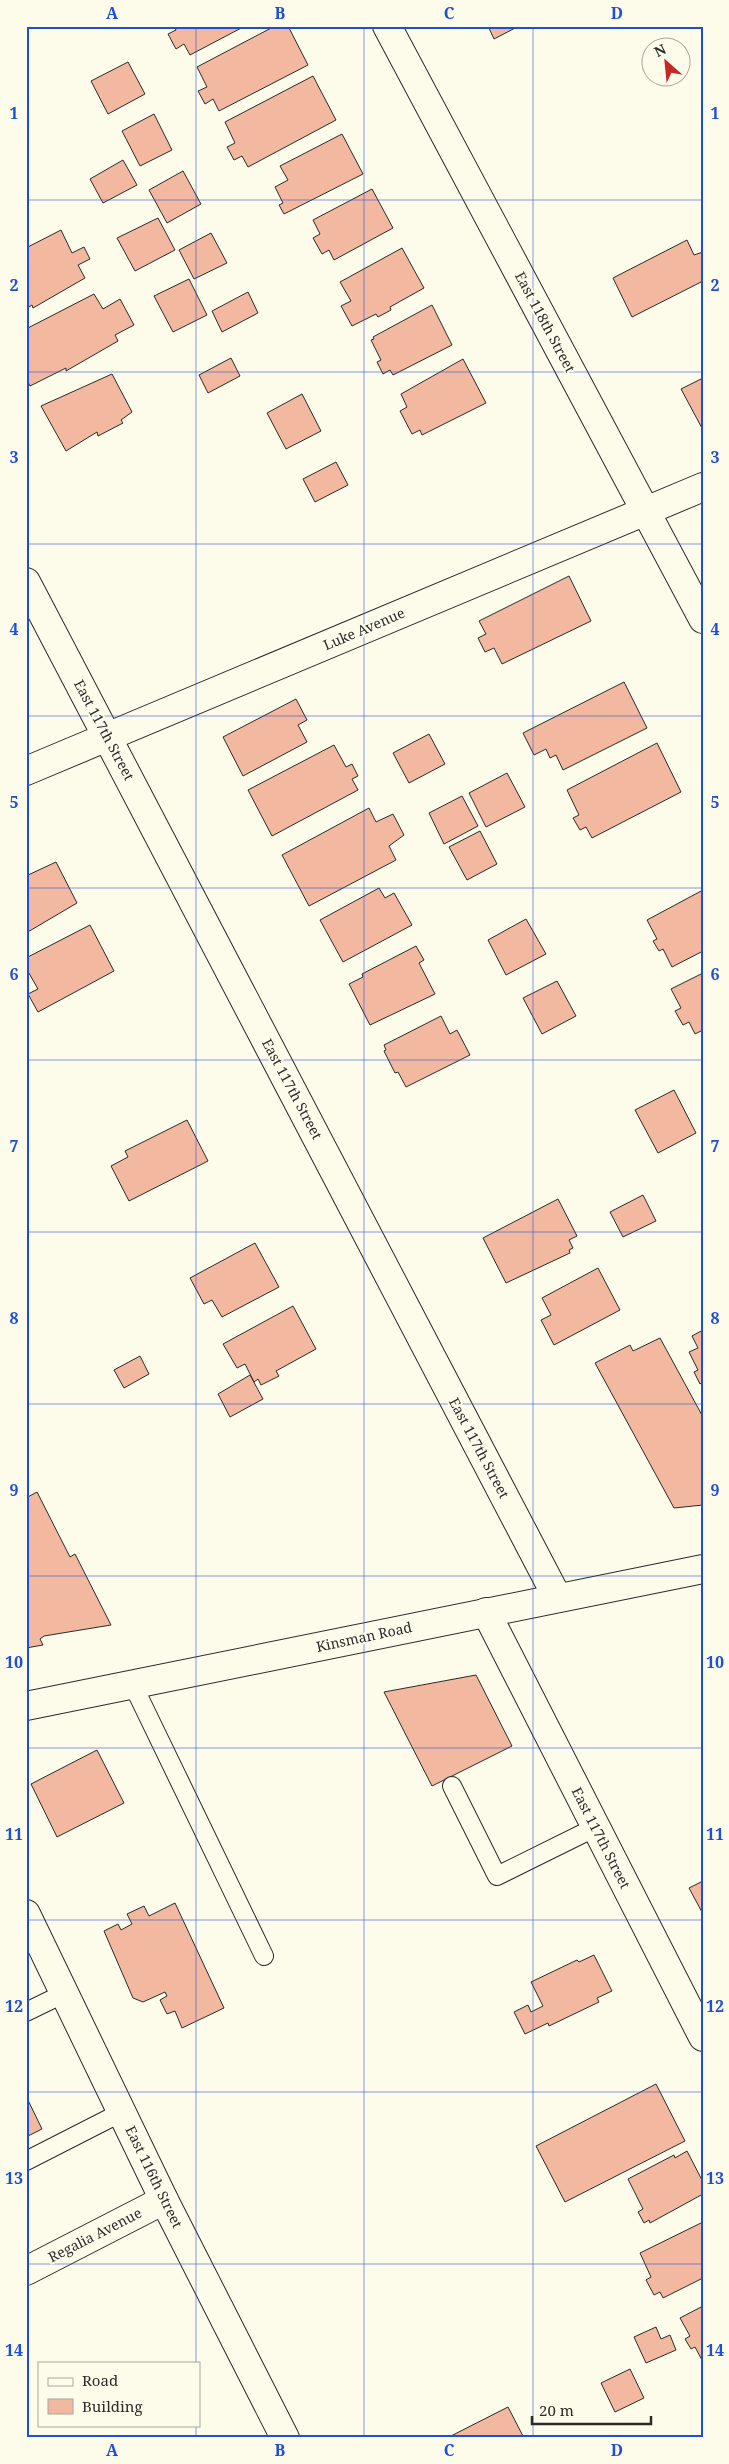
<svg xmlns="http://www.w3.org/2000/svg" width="729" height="2464" viewBox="0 0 729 2464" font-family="'Noto Serif',serif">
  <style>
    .building { fill: #f2b8a0; stroke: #2b2b2b }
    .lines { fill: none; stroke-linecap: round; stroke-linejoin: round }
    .service-casing { stroke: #2b2b2b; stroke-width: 20 }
    .minor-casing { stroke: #2b2b2b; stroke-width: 30 }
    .secondary-casing { stroke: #2b2b2b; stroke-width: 30 }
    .primary-casing { stroke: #2b2b2b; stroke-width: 30 }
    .service { stroke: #fdfbea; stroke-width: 18 }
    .minor { stroke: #fdfbea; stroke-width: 28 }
    .secondary { stroke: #fdfbea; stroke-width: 28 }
    .primary { stroke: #fdfbea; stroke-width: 28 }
    .grid { fill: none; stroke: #1d4ed8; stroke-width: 1; stroke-opacity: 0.55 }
    .labels { text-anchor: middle; stroke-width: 4; stroke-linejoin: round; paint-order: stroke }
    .street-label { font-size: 14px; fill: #2b2b2b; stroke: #fdfbea }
    .neatline { fill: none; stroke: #1d4ed8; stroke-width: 2 }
    .grid-label { font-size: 16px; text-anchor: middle; font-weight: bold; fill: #1d4ed8 }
  </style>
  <rect width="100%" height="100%" fill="#fdfbea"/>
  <g class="building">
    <path d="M174 26H245L190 55 184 44 176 49 168 34 176 30Z"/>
    <path d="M275 26H288L308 65 219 111 213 99 205 104 198 91 207 87 197 67Z"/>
    <path d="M488 26H519L494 39Z"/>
    <path d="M128 62 145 94 108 114 91 81Z"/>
    <path d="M313 76 336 120 248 167 242 156 234 160 227 147 235 143 225 122Z"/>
    <path d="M154 114 172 150 140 166 122 131Z"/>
    <path d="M342 134 363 174 284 214 279 205 283 203 275 187 288 180 280 166Z"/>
    <path d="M123 160 137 185 103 203 90 179Z"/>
    <path d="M183 171 201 204 167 223 149 190Z"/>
    <path d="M372 189 393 228 334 260 329 250 322 254 313 238 320 234 313 220Z"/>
    <path d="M158 218 175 250 135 271 117 238Z"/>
    <path d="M61 230 72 253 84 247 90 259 78 265 85 278 33 308 32 305 26 309V248Z"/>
    <path d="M211 233 227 263 194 279 179 250Z"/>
    <path d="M687 240 694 255 703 252V281L632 317 613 278Z"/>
    <path d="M402 248 424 288 390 307 391 310 378 317 376 314 352 326 341 306 351 301 340 282Z"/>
    <path d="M189 279 207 315 173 332 154 296Z"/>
    <path d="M248 292 258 313 222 332 212 311Z"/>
    <path d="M94 294 103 309 120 299 134 325 115 335 118 341 66 371V368L30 386 26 378V329Z"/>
    <path d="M432 305 452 345 393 375 390 370 383 374 377 362 381 360 371 340 374 339 373 337Z"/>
    <path d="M231 358 240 376 208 393 199 375Z"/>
    <path d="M463 359 486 403 422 435 420 430 412 434 400 411 407 407 401 394Z"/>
    <path d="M112 374 132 412 121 420 123 423 98 436 97 432 66 451 41 406Z"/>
    <path d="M703 378V430L681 389Z"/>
    <path d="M302 394 321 431 286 449 267 413Z"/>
    <path d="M336 462 348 485 315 502 303 479Z"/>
    <path d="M569 576 591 621 502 664 494 648 485 652 478 638 486 634 479 621Z"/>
    <path d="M624 682 647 728 563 770 556 755 550 758 546 749 534 755 523 733Z"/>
    <path d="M296 699 307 720 298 725 307 742 243 776 223 737Z"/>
    <path d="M429 734 445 764 409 783 393 753Z"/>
    <path d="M657 743 681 792 592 838 586 827 580 830 573 818 579 815 567 790Z"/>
    <path d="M334 745 346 767 352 764 358 776 352 779 358 790 272 836 248 790Z"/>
    <path d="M507 773 525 807 486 827 469 793Z"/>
    <path d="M462 796 478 826 444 844 429 813Z"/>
    <path d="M369 808 376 822 393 814 404 835 389 846 396 860 309 906 282 855Z"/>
    <path d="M480 831 497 864 467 880 449 847Z"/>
    <path d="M56 862 77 903 26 933V876Z"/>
    <path d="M379 888 385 898 394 893 412 925 343 962 320 920Z"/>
    <path d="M703 890V951L672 967 663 949 659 951 653 941 657 939 647 920Z"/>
    <path d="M526 919 546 954 506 975 488 940Z"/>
    <path d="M90 925 114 971 38 1012 28 994 38 989 26 968V958Z"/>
    <path d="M416 946 424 960 419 963 435 994 370 1025 349 984 363 977 362 974Z"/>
    <path d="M703 973V1030L695 1034 689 1022 683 1025 675 1011 681 1008 671 989Z"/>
    <path d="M557 981 576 1016 542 1034 523 998Z"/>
    <path d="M441 1016 450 1034 457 1030 470 1055 406 1087 398 1072 395 1073 384 1051 386 1050 384 1045Z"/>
    <path d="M674 1090 696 1133 658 1153 635 1110Z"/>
    <path d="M187 1120 208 1161 129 1201 111 1166 128 1157 125 1151Z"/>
    <path d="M643 1195 656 1221 623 1237 610 1212Z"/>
    <path d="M558 1199 577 1236 569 1240 573 1248 569 1250 570 1253 506 1283 483 1238Z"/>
    <path d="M255 1243 279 1287 222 1317 212 1300 204 1304 190 1278Z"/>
    <path d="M598 1268 620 1310 554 1345 541 1320 551 1315 542 1298Z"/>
    <path d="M293 1306 316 1349 276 1371 279 1376 261 1385 258 1379 254 1382 245 1364 237 1368 223 1344Z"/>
    <path d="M703 1330V1382L700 1384 694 1372 698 1370 689 1352 698 1348 692 1336Z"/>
    <path d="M660 1338 703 1417V1505L674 1508 595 1363 630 1345 633 1351Z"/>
    <path d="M140 1356 149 1374 124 1388 114 1370Z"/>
    <path d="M250 1375 263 1399 230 1417 218 1394Z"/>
    <path d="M37 1492 70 1557 75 1554 111 1625 44 1636 40 1639 43 1645 26 1648V1498Z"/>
    <path d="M476 1675 512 1746 432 1786 384 1692Z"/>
    <path d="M97 1750 124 1803 57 1837 31 1784Z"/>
    <path d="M703 1881V1914L689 1888Z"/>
    <path d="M175 1903 224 2008 182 2028 175 2011 167 2014 160 2000 167 1996 165 1992 143 2002 133 1998 104 1931 118 1924 121 1930 132 1924 127 1914 144 1906 149 1916Z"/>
    <path d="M594 1955 612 1991 597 1998 599 2002 549 2026 548 2023 525 2034 514 2012 528 2005 531 2012 543 2006 531 1982 577 1960 579 1962Z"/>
    <path d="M656 2084 685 2141 565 2202 536 2146Z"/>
    <path d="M26 2096 42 2129 26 2137Z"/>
    <path d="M687 2151 703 2182V2194L650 2223 649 2220 644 2223 638 2212 643 2209 628 2179 674 2155 675 2158Z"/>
    <path d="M703 2222V2278L663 2298 660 2292 654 2295 646 2280 651 2277 640 2253Z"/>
    <path d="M703 2306V2362L695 2347 691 2349 685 2339 690 2336 680 2318Z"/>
    <path d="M656 2327 661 2339 670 2335 676 2350 646 2363 634 2337Z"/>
    <path d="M630 2369 644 2398 615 2412 601 2383Z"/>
    <path d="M508 2407 524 2438H447Z"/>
  </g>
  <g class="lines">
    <defs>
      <g id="service">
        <path d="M133 1685 264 1956"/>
        <path d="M452 1786 497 1876 596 1827"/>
        <path d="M26 2012 65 1993"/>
        <path d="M26 2161 122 2112"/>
      </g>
      <g id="minor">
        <path d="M387 26 703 619"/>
        <path d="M26 582 557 1597"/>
        <path d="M26 771 703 487"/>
        <path d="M486 1612 703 2037"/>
        <path d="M26 2271 164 2200"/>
      </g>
      <path id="secondary" d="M26 1914 164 2200 285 2438"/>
      <path id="primary" d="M26 1706 703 1569"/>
    </defs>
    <use href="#service" class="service-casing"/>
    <use href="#minor" class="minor-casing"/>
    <use href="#secondary" class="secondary-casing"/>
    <use href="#primary" class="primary-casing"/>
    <use href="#service" class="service"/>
    <use href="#minor" class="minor"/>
    <use href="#secondary" class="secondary"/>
    <use href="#primary" class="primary"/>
  </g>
  <path class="grid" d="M196 26V2363M364 26V2438M533 26V2438M26 200H703M26 372H703M26 544H703M26 716H703M26 888H703M26 1060H703M26 1232H703M26 1404H703M26 1576H703M26 1748H703M26 1920H703M26 2092H703M26 2264H703M196 2425V2438"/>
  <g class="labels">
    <g class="street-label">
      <text transform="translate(545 322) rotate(62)" y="5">East 118th Street</text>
      <text transform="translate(364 629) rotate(-23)" y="5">Luke Avenue</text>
      <text transform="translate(104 730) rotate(62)" y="5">East 117th Street</text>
      <text transform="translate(292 1089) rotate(62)" y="5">East 117th Street</text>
      <text transform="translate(479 1448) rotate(62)" y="5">East 117th Street</text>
      <text transform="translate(364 1637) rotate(-12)" y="5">Kinsman Road</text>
      <text transform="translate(601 1838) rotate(63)" y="5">East 117th Street</text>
      <text transform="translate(154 2177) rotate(64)" y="5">East 116th Street</text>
      <text transform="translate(95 2235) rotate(-27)" y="5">Regalia Avenue</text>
    </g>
  </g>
  <rect width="729" height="2464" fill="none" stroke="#fdfbea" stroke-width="55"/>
  <rect x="38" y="2362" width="162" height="65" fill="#fdfbea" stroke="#a9a89e"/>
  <rect x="48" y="2378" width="25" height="8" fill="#fdfbea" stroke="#a9a89e"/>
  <text x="82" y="2386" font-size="15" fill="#2b2b2b">Road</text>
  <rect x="48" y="2399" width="25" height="15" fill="#f2b8a0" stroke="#a9a89e"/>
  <text x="82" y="2412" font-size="15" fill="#2b2b2b">Building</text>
  <g transform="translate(666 62) rotate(333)"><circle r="24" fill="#fdfbea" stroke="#a9a89e"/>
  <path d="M0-4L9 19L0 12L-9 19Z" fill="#c62828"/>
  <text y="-8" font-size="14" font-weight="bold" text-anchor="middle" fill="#2b2b2b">N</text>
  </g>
  <path d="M532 2416v8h119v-8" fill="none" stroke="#2b2b2b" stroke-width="2.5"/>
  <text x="539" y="2416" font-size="15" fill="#2b2b2b" stroke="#fdfbea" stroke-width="4" paint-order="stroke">20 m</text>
  <rect x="28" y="28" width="674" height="2408" class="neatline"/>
  <g class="grid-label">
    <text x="112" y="19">A</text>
    <text x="280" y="19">B</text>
    <text x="449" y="19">C</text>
    <text x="617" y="19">D</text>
    <text x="14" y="119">1</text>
    <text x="715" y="119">1</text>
    <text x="14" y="291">2</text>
    <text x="715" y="291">2</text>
    <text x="14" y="463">3</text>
    <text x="715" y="463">3</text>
    <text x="14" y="635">4</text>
    <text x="715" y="635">4</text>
    <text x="14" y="808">5</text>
    <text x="715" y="808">5</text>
    <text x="14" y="980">6</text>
    <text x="715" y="980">6</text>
    <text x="14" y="1152">7</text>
    <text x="715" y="1152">7</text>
    <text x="14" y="1324">8</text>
    <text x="715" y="1324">8</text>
    <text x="14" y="1496">9</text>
    <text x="715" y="1496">9</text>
    <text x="14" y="1668">10</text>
    <text x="715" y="1668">10</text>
    <text x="14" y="1840">11</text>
    <text x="715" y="1840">11</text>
    <text x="14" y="2012">12</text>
    <text x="715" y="2012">12</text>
    <text x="14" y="2184">13</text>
    <text x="715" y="2184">13</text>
    <text x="14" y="2356">14</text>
    <text x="715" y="2356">14</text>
    <text x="112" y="2456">A</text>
    <text x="280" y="2456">B</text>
    <text x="449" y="2456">C</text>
    <text x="617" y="2456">D</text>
  </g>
</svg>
